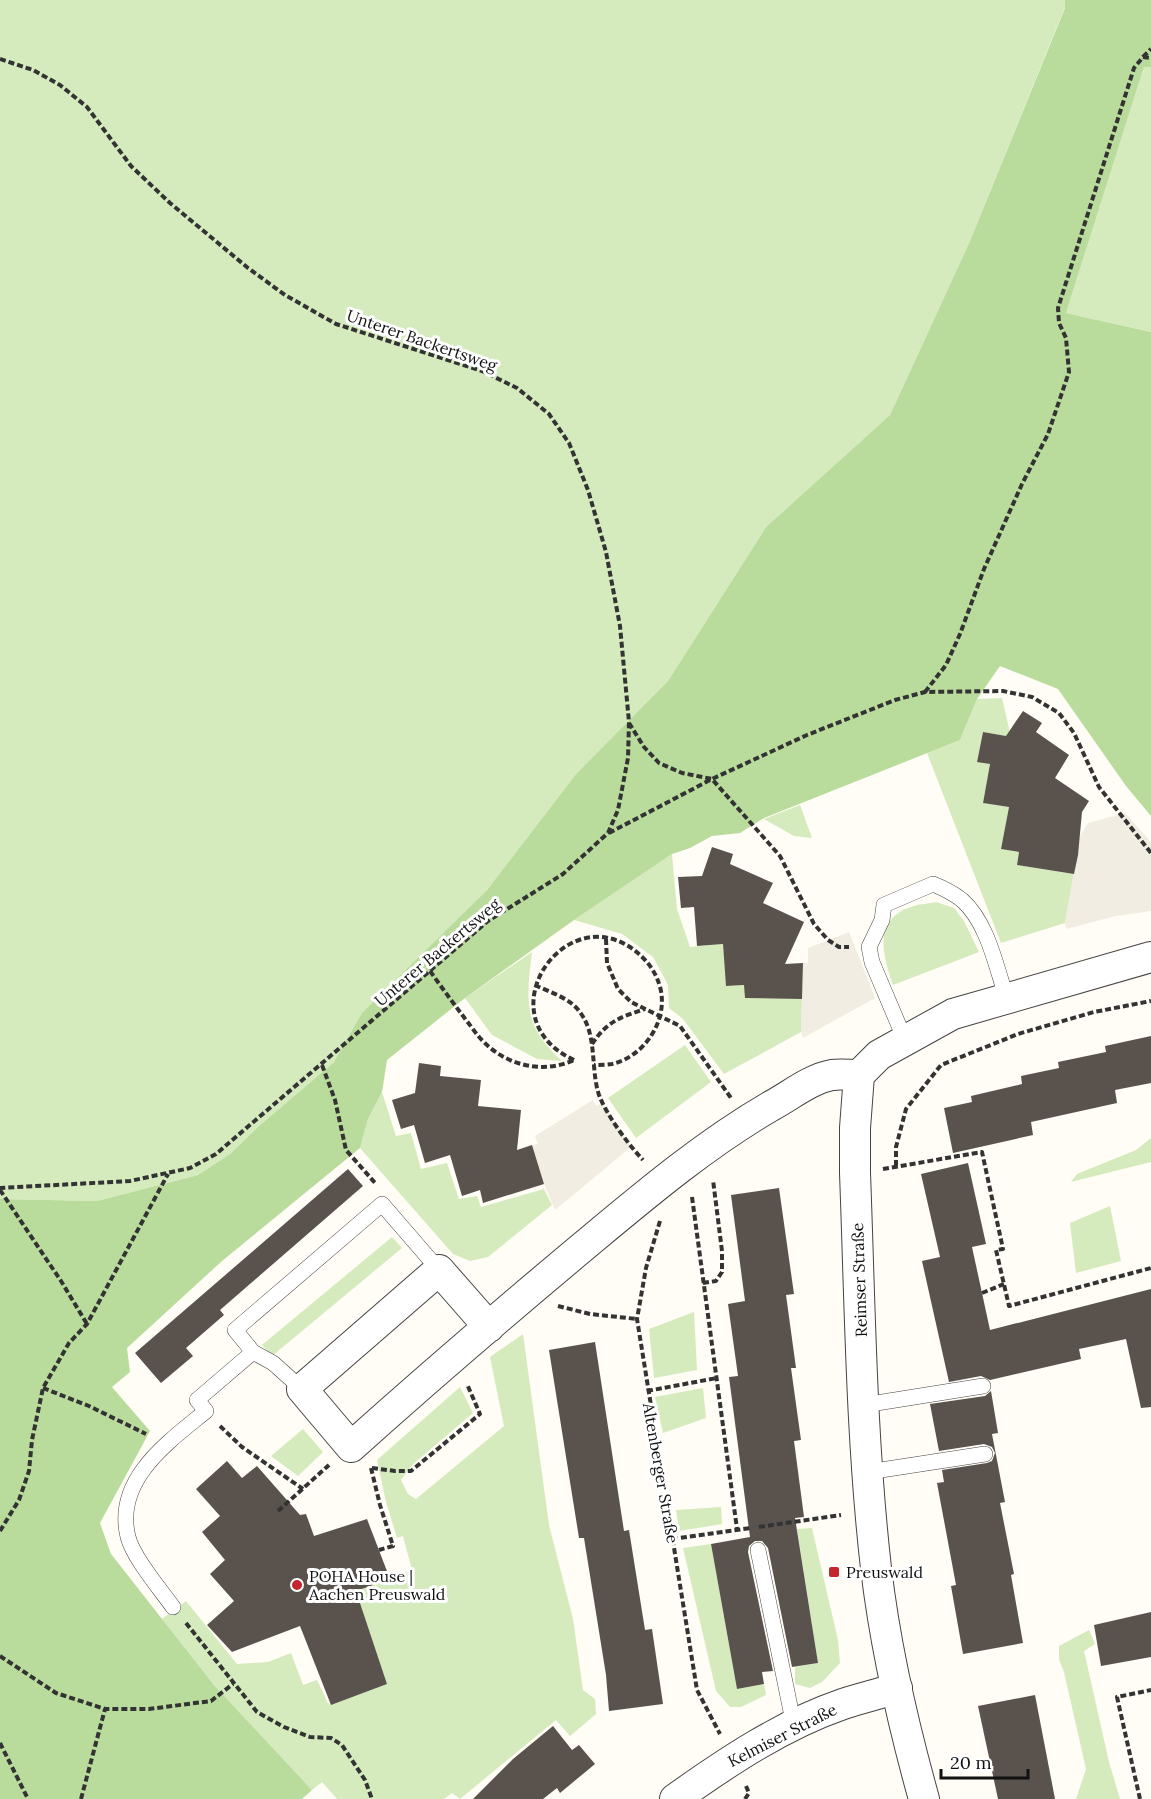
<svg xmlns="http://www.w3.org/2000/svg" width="1151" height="1799" viewBox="0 0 1151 1799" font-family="Lora,serif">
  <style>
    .green { fill: #d5ebbd }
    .forest { fill: #b9dc9c }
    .plaza { fill: #f1ede2 }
    .building { fill: #5a524d }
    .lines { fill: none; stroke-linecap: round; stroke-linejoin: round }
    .service-casing { stroke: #444; stroke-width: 16 }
    .minor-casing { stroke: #444; stroke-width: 32 }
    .path { stroke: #333; stroke-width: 4; stroke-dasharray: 6 3; stroke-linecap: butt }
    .service { stroke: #fff; stroke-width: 15 }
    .minor { stroke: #fff; stroke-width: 30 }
    .poi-dot { fill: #c4262e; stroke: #fff; stroke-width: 2 }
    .labels { text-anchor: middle; stroke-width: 6; stroke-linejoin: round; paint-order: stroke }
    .street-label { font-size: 16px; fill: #111; stroke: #fff }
    .poi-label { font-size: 16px; fill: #111; stroke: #fff; text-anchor: start }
  </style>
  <rect width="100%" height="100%" fill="#fffdf5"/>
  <g class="green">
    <path d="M0 0H1065V7L970 241 890 415 766 527 668 681 576 774 487 890 363 1013 334 1062 259 1126 230 1154 198 1175 97 1201 0 1199Z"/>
    <path d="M1144 67H1151V332L1066 313Z"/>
    <path d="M1002 698 1011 737 983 732 977 761 990 764 983 803 1009 807 1001 849 1019 852 1017 865 1074 874 1065 923 1001 943 927 753 960 740 977 699Z"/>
    <path d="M800 805 812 838 794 836 764 819Z"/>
    <path d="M672 854 677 909 690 947 723 944 727 986 744 985 802 999 801 1032 724 1074 683 1019 669 1008 668 985 653 957 622 934 574 920Z"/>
    <path d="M936 902 954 908 964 921 979 952 893 985C884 957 872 922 908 908 917 904 927 904 936 902Z"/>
    <path d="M532 952C526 1001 523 1026 562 1061L537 1059 492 1035 465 998Z"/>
    <path d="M685 1045 711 1082 636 1138 608 1098Z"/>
    <path d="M382 1092 396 1136 411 1133 421 1169 447 1163 459 1199 477 1196 481 1207 544 1189 552 1205 488 1257 470 1261 453 1254 360 1148 368 1119Z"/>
    <path d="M1151 1138V1162L1071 1182 1077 1174 1136 1150Z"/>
    <path d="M1110 1206 1121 1261 1076 1273 1070 1223Z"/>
    <path d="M392 1237 402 1248 272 1356 262 1345Z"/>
    <path d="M694 1312 697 1370 654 1378 649 1329Z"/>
    <path d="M523 1334 549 1525 573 1619 583 1690 595 1699 596 1714 570 1736 556 1720 460 1799 452 1793 444 1799H337L322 1782 312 1790 214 1685 162 1619 186 1601 237 1664 268 1662 291 1653 303 1685 317 1680 328 1703 331 1705 387 1684 356 1591 412 1570 403 1536 397 1538 386 1502 377 1460 460 1387 473 1413 412 1465 401 1480 408 1494 416 1499 504 1426 490 1357Z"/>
    <path d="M703 1388 706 1418 663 1433 655 1397Z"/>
    <path d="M303 1429 323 1452 298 1476 271 1456Z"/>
    <path d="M721 1507 722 1524 679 1531 676 1510Z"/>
    <path d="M812 1528 838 1640 840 1663 822 1682 810 1688 795 1684V1667L818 1663 797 1529Z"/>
    <path d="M711 1544 737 1689 764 1684 766 1695 741 1707H730L716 1691 683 1548Z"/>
    <path d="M1089 1630 1095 1644 1084 1651 1109 1762 1120 1799H1076L1086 1769 1064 1672 1059 1659V1646Z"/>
  </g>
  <path class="forest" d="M1065 0H1151V67H1144L1066 313 1151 332V816L1126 786 1058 689 1000 666 977 699 960 740 764 818 740 833 712 836 690 848 672 854 574 920 465 998 387 1060 382 1092 368 1119 360 1148 222 1261 127 1348 130 1372 112 1387 150 1431 100 1523 111 1554 214 1685 312 1790 302 1799H0V1199L97 1201 198 1175 230 1154 259 1126 334 1062 362 1013 487 890 576 774 668 681 766 527 890 415 970 241 1065 8Z"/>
  <g class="plaza">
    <path d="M1125 813 1151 842V911L1116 916 1066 929 1065 923 1080 836 1088 823Z"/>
    <path d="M849 932 875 998 803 1038 801 1032 803 963H808V948Z"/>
    <path d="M593 1100 596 1106 602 1103 631 1147 555 1210 544 1184 532 1145 538 1144 535 1136Z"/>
  </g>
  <g class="building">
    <path d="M1023 711 1042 723 1036 732 1069 755 1055 778 1089 801 1082 812 1078 855 1074 874 1017 865 1019 852 1001 849 1009 807 983 803 990 764 977 762 983 732 1006 736Z"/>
    <path d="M712 847 733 854 730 864 773 883 763 903 804 922 785 964 803 963 802 999 745 998 744 985 726 986 723 944 697 946 694 907 681 908 678 877 702 876Z"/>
    <path d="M1151 1036V1083L1115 1090 1117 1103 1031 1122 1033 1135 953 1153 944 1108 972 1102 971 1096 1022 1084 1021 1076 1059 1068 1058 1062 1106 1052 1105 1046Z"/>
    <path d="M419 1063 441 1066 440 1076 481 1080 478 1106 521 1110 517 1150 532 1145 544 1184 483 1203 480 1190 462 1196 450 1155 425 1163 414 1125 401 1129 392 1100 415 1093Z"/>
    <path d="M968 1163 986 1244 972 1247 990 1330 1151 1289V1407L1141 1408 1126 1339 1079 1349 1081 1359 990 1380 981 1376 949 1382 922 1261 940 1257 921 1174Z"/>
    <path d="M348 1169 363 1186 220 1310 224 1315 186 1348 193 1356 161 1383 135 1353Z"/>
    <path d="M779 1188 794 1294 786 1295 796 1368H791L801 1440 794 1441 804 1517 795 1518 818 1663 792 1667 768 1548 762 1541H755L749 1546 748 1552 773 1671 762 1672 764 1684 737 1689 711 1544 750 1537 729 1377 738 1376 728 1304 745 1301 731 1195Z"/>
    <path d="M595 1342 624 1531 629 1530 645 1630 652 1629 663 1704 609 1711 606 1675 584 1538H579L549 1350Z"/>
    <path d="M991 1391 998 1433 992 1434 1005 1502 1000 1503 1014 1574 1011 1575 1023 1643 963 1654 951 1586 956 1585 937 1483 944 1482 942 1470 987 1463 992 1461 995 1453 992 1447 984 1444 939 1451 930 1404 985 1396Z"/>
    <path d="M227 1461 242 1478 257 1466 300 1515 306 1514 314 1536 367 1519 390 1579 356 1591 387 1684 331 1705 300 1626 232 1652 207 1625 234 1601 210 1574 225 1560 202 1532 220 1516 196 1489Z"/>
    <path d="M1151 1612V1657L1101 1666 1094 1625Z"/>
    <path d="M1035 1695 1055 1799H998L978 1706Z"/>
    <path d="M553 1726 572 1750 579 1745 595 1764 560 1793 557 1788 543 1799H473L513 1759Z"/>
  </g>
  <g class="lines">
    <defs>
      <g id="service">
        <path d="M905 1040 872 962 869 947 882 920 884 905 933 884C943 888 953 893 962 900 988 923 996 967 1007 999"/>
        <path d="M302 1389 273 1363 253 1352 235 1330 382 1204 439 1270"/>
        <path d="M864 1405 983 1386"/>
        <path d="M868 1472 985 1454"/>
        <path d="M758 1550 794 1726"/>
        <path d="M173 1607C160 1589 133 1557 128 1537 114 1480 167 1443 206 1411L197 1400 253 1352"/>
      </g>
      <g id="minor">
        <path d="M489 1327 439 1270 302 1389 351 1447C428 1378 506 1311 585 1245 645 1195 704 1145 771 1106 790 1096 810 1079 832 1075 840 1074 850 1075 859 1075"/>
        <path d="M675 1799C727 1762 782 1725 843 1704 861 1698 879 1694 897 1688"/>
        <path d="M924 1799C903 1724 885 1645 876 1568 861 1437 860 1304 855 1173V1128L859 1075 879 1055 953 1014 1151 957"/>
      </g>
    </defs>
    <use href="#service" class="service-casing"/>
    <use href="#minor" class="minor-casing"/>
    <g class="path">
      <path d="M1143 57 1151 49"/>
      <path d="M0 59 33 70 60 85 87 107 131 166 170 203 248 268 285 295 336 324 482 371 517 388 549 414 569 443 588 490 606 552 620 626 629 722 628 758 618 810 608 833 563 874 488 921 216 1154 190 1168 130 1181 0 1188"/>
      <path d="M925 692 946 665 960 634 984 569 1022 484 1048 434 1069 372 1066 338 1059 323 1058 308 1134 68 1143 57 1151 58"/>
      <path d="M629 723 644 747 659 763 682 773 712 779 780 856 814 924 828 940 839 947H849"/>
      <path d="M609 833 712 779 807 735 895 700 925 692 1003 691 1032 697 1059 713 1074 733 1099 787 1151 853"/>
      <path d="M606 939 607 963 618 989 631 1002 680 1026 731 1098"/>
      <path d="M430 971C442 988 454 1004 466 1020 472 1027 477 1036 484 1042 507 1066 544 1074 574 1060"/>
      <path d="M535 985C549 992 570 998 579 1011 598 1034 590 1068 599 1095 607 1116 628 1144 643 1160"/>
      <path d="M592 1044C607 1021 621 1017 645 1009"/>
      <path d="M574 1060C485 1019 560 902 630 947 646 958 657 972 661 991 667 1023 643 1057 612 1064 607 1065 600 1065 594 1065"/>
      <path d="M322 1065 335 1100 346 1150 376 1184"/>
      <path d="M896 1166V1147L906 1109 941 1065 1018 1034 1094 1012 1151 1001"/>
      <path d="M883 1169 982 1152 1003 1249 996 1250 1009 1306 1151 1268"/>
      <path d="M0 1190 61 1281 87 1324"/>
      <path d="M692 1197 737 1529"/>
      <path d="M660 1221 646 1268 637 1319 697 1690 720 1734"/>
      <path d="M703 1283 716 1281 722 1272V1251L713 1180"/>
      <path d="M982 1293 1004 1284"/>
      <path d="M558 1306 590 1314 637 1319"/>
      <path d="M43 1388 89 1406 146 1434"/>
      <path d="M647 1391 717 1378"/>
      <path d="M220 1426 242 1447 303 1489"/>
      <path d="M371 1468 380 1505 393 1546 379 1550"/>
      <path d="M372 1468 395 1471H411L480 1414 467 1384"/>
      <path d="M278 1511 329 1465"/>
      <path d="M759 1527 841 1515"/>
      <path d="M0 1531 19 1500 29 1471 32 1440 43 1388 69 1343 87 1324 168 1174"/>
      <path d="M672 1539 751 1528"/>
      <path d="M186 1623 257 1712 284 1727 310 1737 331 1738 342 1745 365 1780 372 1799"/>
      <path d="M0 1656 56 1693 105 1709H149L211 1701 233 1684"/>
      <path d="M0 1743 28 1799"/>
      <path d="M81 1799 105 1709"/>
      <path d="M745 1799 749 1793 746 1786"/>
      <path d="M1140 1799 1117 1697 1151 1690"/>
    </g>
    <use href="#service" class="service"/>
    <use href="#minor" class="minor"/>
  </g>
  <g class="poi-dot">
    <rect x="828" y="1566" width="12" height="12" rx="3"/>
    <circle cx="297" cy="1585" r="6"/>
  </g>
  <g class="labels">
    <g class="street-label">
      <text transform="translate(422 340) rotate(19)" y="6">Unterer Backertsweg</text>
      <text transform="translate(437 952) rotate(-40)" y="6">Unterer Backertsweg</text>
      <text transform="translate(859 1280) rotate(-92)" y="6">Reimser Straße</text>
      <text transform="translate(661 1473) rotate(80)" y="6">Altenberger Straße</text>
      <text transform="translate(782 1735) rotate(-27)" y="6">Kelmiser Straße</text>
    </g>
    <g class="poi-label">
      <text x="846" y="1578">Preuswald</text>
      <text x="309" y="1582">POHA House |<tspan x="309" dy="18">Aachen Preuswald</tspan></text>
    </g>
  </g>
  <path d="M941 1769v9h87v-9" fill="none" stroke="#111111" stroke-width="3"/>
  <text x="950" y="1769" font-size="18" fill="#111111" stroke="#ffffff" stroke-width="4.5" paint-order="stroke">20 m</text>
</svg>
